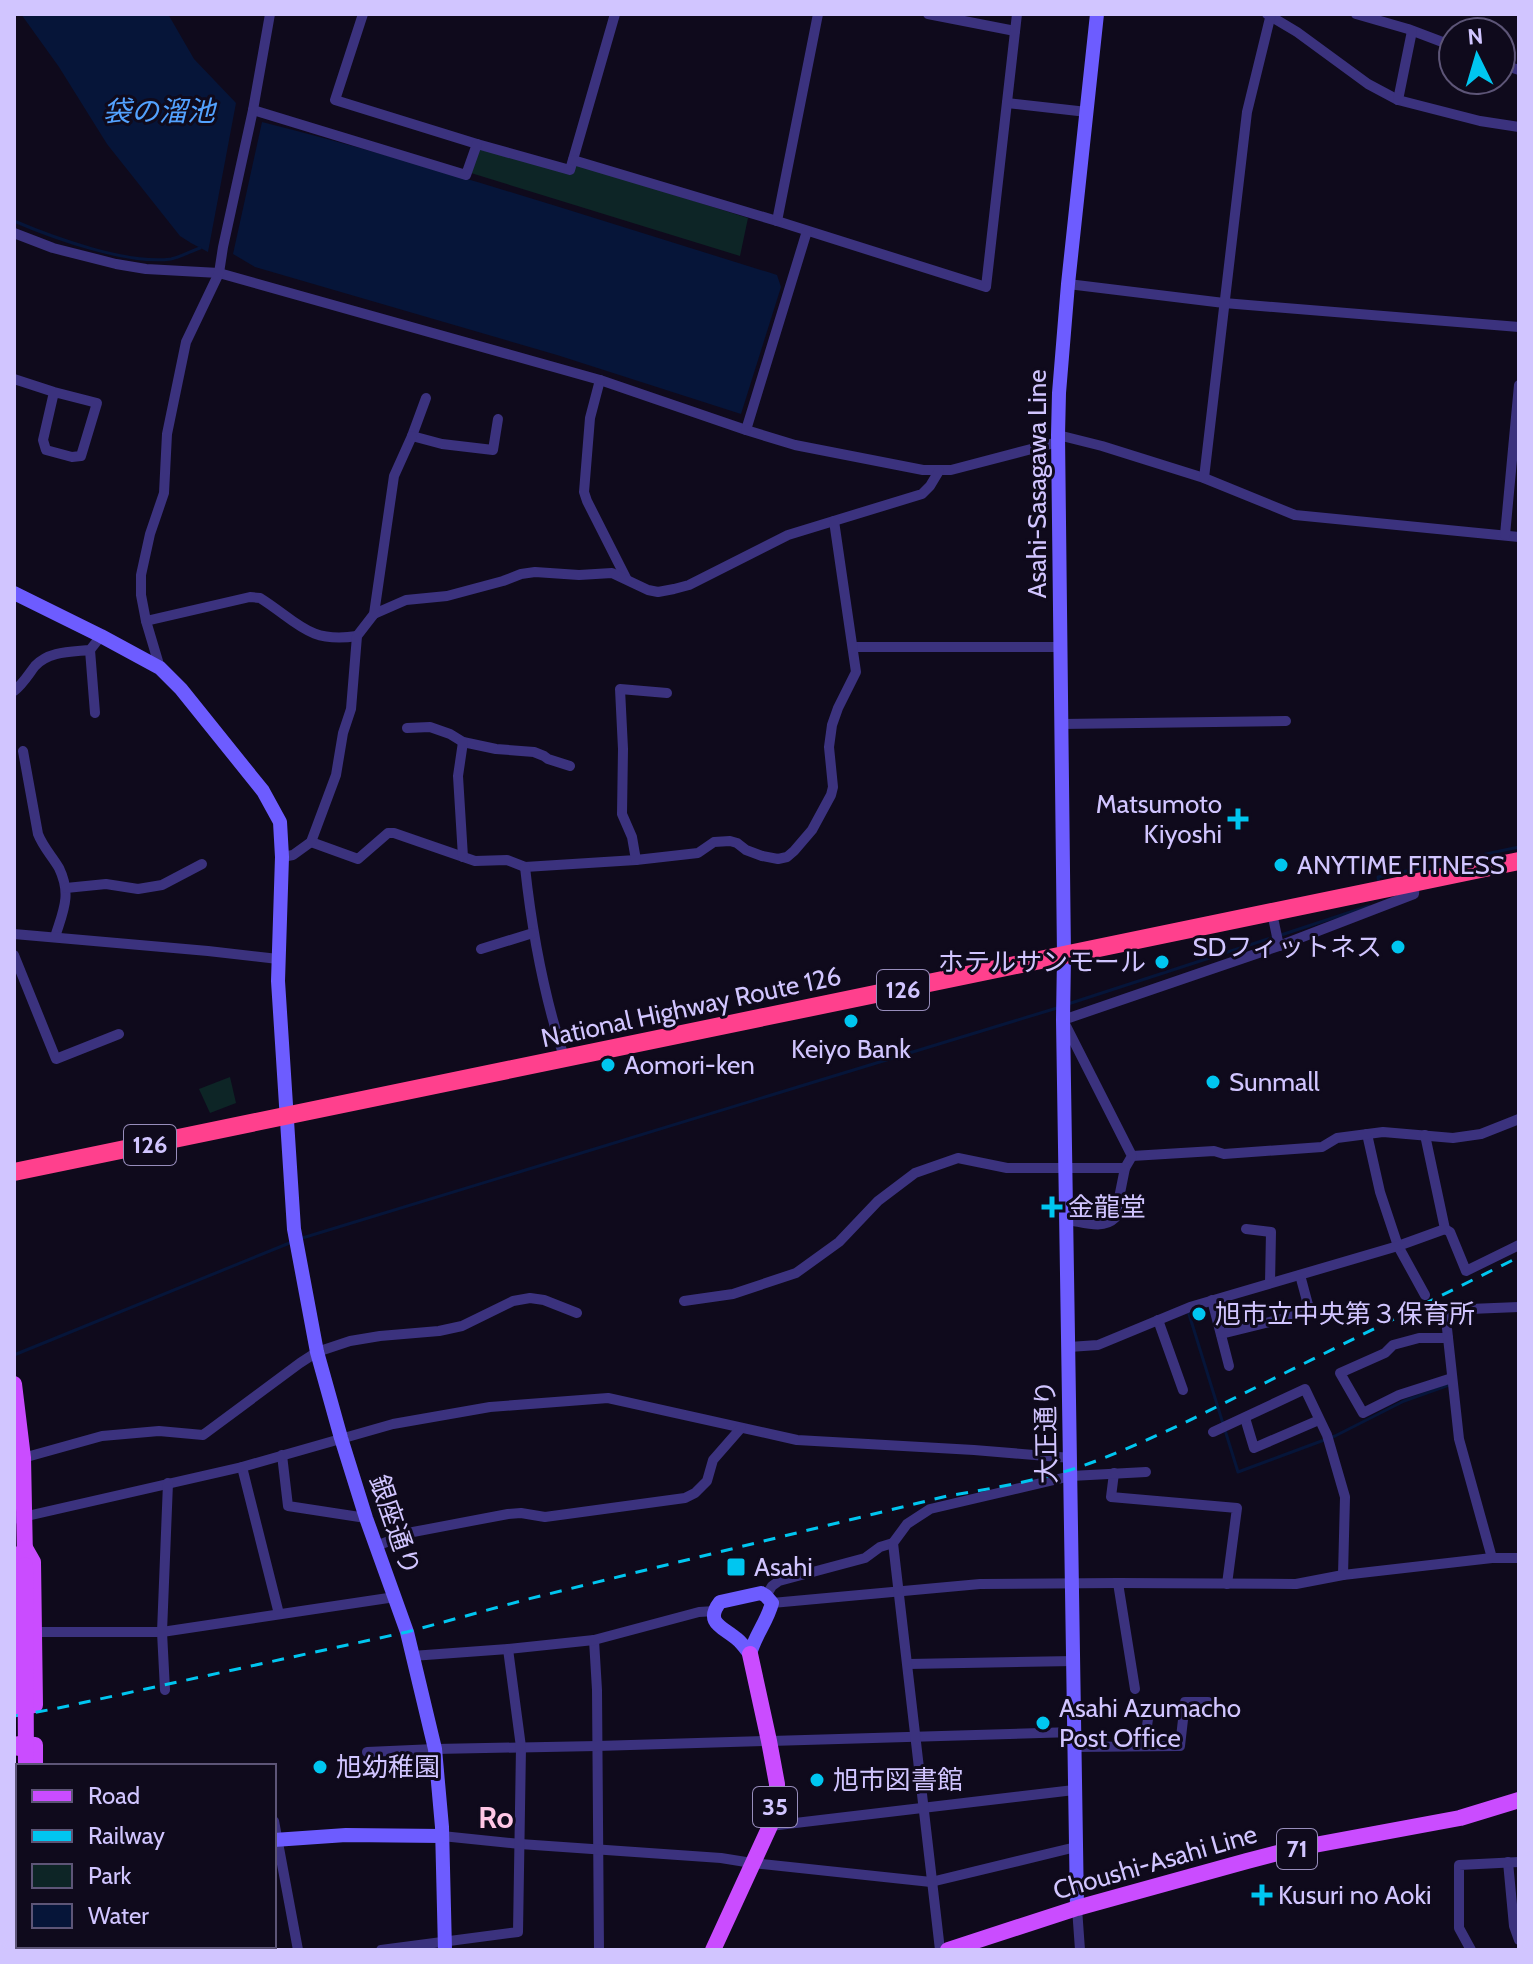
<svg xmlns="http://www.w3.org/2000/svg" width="1533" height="1964" viewBox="0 0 1533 1964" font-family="Cabin,'Noto Sans JP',sans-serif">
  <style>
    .green { fill: #0d2526 }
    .water { fill: #061539 }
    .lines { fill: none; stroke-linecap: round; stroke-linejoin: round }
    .stream { stroke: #061539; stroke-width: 3 }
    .street { stroke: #3b327e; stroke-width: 10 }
    .secondary { stroke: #6d5cff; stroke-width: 14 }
    .primary { stroke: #ca4cff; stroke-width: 16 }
    .highway { stroke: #ff408d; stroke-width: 18 }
    .rail { stroke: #00c6f0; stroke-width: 3; stroke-dasharray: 12 10; stroke-linecap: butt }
    .primary-bridge { stroke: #ca4cff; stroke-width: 16 }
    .poi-dot { fill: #00c6f0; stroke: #0f0a1c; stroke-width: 3 }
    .labels { text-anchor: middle; stroke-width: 6; stroke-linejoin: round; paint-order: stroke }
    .shield { fill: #0f0a1c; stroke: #978dbb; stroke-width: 2 }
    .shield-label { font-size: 24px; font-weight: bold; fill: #d1c5ff }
    .street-label { font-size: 26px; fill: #d1c5ff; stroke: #0f0a1c }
    .poi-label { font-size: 26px; fill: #d1c5ff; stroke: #0f0a1c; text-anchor: start }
    .water-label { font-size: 28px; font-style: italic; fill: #53a2ff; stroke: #0f0a1c }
    .quarter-label { font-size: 30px; font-weight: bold; fill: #ffc7e6; stroke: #0f0a1c }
  </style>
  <rect width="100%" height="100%" fill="#0f0a1c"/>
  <g class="green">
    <path d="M479 148 572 174 576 164 748 218 740 256 471 173Z"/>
    <path d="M230 1077 236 1103 210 1113 199 1089Z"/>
  </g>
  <g class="water">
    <path d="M21 14H168L194 59 236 103 208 252 191 243 180 236 107 144 59 67Z"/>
    <path d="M262 122C436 166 606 222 777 275L781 287 741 414 557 355 255 267 233 254Z"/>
  </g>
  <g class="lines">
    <g class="stream">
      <path d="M14 221C54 238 128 265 171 259 181 257 191 251 200 248"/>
      <path d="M1379 885 1378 877 1519 847"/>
      <path d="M1281 935 1369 906"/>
      <path d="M1068 1004 1274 937"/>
      <path d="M299 1239 1057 1008"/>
      <path d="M1189 1314 1238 1472 1335 1436 1404 1401 1449 1385"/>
      <path d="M14 1355 292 1242"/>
    </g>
    <g class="street">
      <path d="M363 14 335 100 477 144 570 170 615 14"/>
      <path d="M928 14 1015 31"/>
      <path d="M1267 14 1297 32 1368 84 1398 100 1480 121 1519 127"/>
      <path d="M1356 14 1408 29 1453 46"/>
      <path d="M1501 64 1519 70"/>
      <path d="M1398 100 1412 31"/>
      <path d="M1007 103 1087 112"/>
      <path d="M253 110 466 175 477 144"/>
      <path d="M573 160 777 221 986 287 1017 14"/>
      <path d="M777 221 818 14"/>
      <path d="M14 233 53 248 116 264 146 269 219 273 600 380 746 430 795 445 923 470H951L1058 442"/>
      <path d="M1068 284 1224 303 1519 327"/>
      <path d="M14 379 54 392 97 403 81 456 72 457 46 450 43 440 54 392"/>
      <path d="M600 380 590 418 584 492 587 501 626 578"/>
      <path d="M426 398 412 436 442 444 493 450 498 419"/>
      <path d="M746 430 807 231"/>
      <path d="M1058 435 1102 446 1204 478 1295 515 1519 537"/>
      <path d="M1204 478 1247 112 1271 14"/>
      <path d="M1505 535 1519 385"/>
      <path d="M374 614 406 600 447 596 503 581 521 574 535 572 579 575 612 573 648 590 658 592 674 589 689 585 788 535 922 494 930 486 939 471"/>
      <path d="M146 621 250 597 260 598C297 621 308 644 357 636"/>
      <path d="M853 647H1060"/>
      <path d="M90 650 95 713"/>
      <path d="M160 668 146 621 141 595V575L150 534 164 493 167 434 186 342 219 273 223 247 253 110 270 14"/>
      <path d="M14 691C23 684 28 675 35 666 49 651 71 652 90 650L101 636"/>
      <path d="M1061 724 1286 721"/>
      <path d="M407 728 430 727 450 734 463 742 496 749 534 752 544 756 548 759 570 766"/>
      <path d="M23 751 38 834C43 847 52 856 59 868 72 895 63 911 55 937"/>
      <path d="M311 842 358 859 388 833H394L475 861 507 860 525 867 636 860 698 853 714 842 730 841 737 843 746 850 762 856 778 859 787 857 794 851 812 830 831 795 833 787 829 747 832 725 838 708 856 672 834 521"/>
      <path d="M282 857 293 855 311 842 336 775 343 733 351 709 357 636 374 614 394 476 412 436"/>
      <path d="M463 857 458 776 463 742"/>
      <path d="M636 860 632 837 622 814 623 749 620 689 667 693"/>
      <path d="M525 867C532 932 544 997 565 1060"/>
      <path d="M66 888 106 884 138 889 162 885 202 864"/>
      <path d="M1272 913 1279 946"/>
      <path d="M14 934 208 951 278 959"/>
      <path d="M481 949 533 933"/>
      <path d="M14 955 56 1059 119 1034"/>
      <path d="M1367 1134 1380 1192 1398 1246 1425 1295"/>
      <path d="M1132 1156 1214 1151 1224 1154 1322 1147 1337 1138 1383 1132 1453 1138 1481 1134 1519 1119"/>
      <path d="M1067 1220C1083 1222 1103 1230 1115 1218L1125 1168 1132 1156 1063 1020 1279 946 1414 894 1415 883"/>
      <path d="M1246 1229 1271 1232 1270 1283"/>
      <path d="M1445 1229 1450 1232 1466 1271 1519 1245"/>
      <path d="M1212 1300 1229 1366"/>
      <path d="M684 1301 733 1294 796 1273 839 1242 878 1201 915 1173 958 1158 1007 1168H1125"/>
      <path d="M1158 1320 1183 1390"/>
      <path d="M1221 1334 1310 1312 1300 1275"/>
      <path d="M1448 1338H1419L1393 1345 1385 1353 1340 1373 1363 1413 1399 1395 1452 1378"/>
      <path d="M1069 1347 1098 1345 1190 1307 1398 1246 1445 1229 1425 1135"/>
      <path d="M1245 1418 1254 1448 1319 1420"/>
      <path d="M1213 1432 1305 1389 1327 1435 1345 1497 1343 1575"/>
      <path d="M282 1455 288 1506 366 1518"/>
      <path d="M23 1458 102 1436 159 1431 203 1435 300 1363 317 1352 350 1341 380 1336 439 1331 462 1326 513 1301 530 1298 544 1300 577 1313"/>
      <path d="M242 1467 279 1614"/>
      <path d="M1114 1473 1111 1497 1237 1508 1227 1584"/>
      <path d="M14 1519 242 1467 393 1424 490 1407 608 1398 797 1440 974 1450 1071 1458"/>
      <path d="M376 1546 413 1532 508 1514 521 1513 545 1517 685 1498 695 1493 707 1481 713 1460 741 1428"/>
      <path d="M1492 1558 1459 1439 1445 1310 1519 1307"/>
      <path d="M1118 1583 1135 1689"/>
      <path d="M766 1596 772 1586 779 1581 865 1558 880 1547 893 1543"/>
      <path d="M772 1603 980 1584 1118 1583 1296 1584 1343 1575 1492 1558H1519"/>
      <path d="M33 1632H162L395 1597"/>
      <path d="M594 1640 597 1690 599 1950"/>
      <path d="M412 1656 508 1649 594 1640 699 1612 715 1611"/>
      <path d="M908 1664 1074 1661"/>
      <path d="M165 1690 162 1632 168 1483"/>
      <path d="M1144 1746 1148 1719"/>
      <path d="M1075 1747 1180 1746 1185 1702H1208"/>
      <path d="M367 1752 435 1749 597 1746 1074 1732"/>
      <path d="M274 1821 298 1950"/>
      <path d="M770 1826 1074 1790"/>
      <path d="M442 1836 520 1844 721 1858 752 1863 931 1882 1076 1847"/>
      <path d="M1508 1862 1514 1926 1519 1940"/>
      <path d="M1077 1908 1080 1950"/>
      <path d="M237 1946V1950"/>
      <path d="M381 1950 518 1932 521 1747 508 1649"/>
      <path d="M940 1950 893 1543 907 1524 930 1509 1071 1476 1146 1472"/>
      <path d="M1471 1950 1459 1928V1865L1519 1862"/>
    </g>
    <g class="secondary">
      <path d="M14 593 101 636 160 668 181 689 263 791 280 822 282 857 278 981 294 1229 317 1352 341 1438 366 1518 407 1632 435 1749 442 1827 445 1950"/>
      <path d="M761 1593 766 1596 772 1603C767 1622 755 1635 750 1654 746 1649 742 1643 737 1639 723 1627 704 1623 720 1602Z"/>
      <path d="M274 1840 346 1835 442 1836"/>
      <path d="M14 1868H18"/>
      <path d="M1077 1908 1063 1020 1064 956 1058 435 1059 393 1068 284 1097 14"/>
    </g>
    <g class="primary">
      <path d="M14 1384 23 1458 25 1558"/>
      <path d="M25 1548 33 1562 35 1705 15 1707 16 1562Z"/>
      <path d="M19 1748V1744L35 1745V1766"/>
      <path d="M28 1950V1946"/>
      <path d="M713 1950 770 1826 777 1799V1784L769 1741 750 1654"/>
      <path d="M948 1950 1077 1908 1247 1861 1293 1849 1460 1818 1519 1800"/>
    </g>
    <path class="highway" d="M14 1172 1519 861"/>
    <path class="rail" d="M14 1716 54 1709 407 1632 528 1599 947 1496C989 1489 1030 1482 1070 1470 1108 1458 1144 1441 1180 1425L1519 1257"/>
    <path class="primary-bridge" d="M25 1565 26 1766"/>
  </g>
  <g class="poi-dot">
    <path d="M1234 807h8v8h8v8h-8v8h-8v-8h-8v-8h8z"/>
    <circle cx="1281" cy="865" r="8"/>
    <circle cx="1398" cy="947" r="8"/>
    <circle cx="1162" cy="962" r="8"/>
    <circle cx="851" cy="1021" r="8"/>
    <circle cx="608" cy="1065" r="8"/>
    <circle cx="1213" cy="1082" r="8"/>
    <path d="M1048 1195h8v8h8v8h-8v8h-8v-8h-8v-8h8z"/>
    <circle cx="1199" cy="1314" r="8"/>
    <rect x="726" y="1557" width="20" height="20" rx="4"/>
    <circle cx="1043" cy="1723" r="8"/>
    <circle cx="320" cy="1767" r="8"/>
    <circle cx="817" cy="1780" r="8"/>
    <path d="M1258 1883h8v8h8v8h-8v8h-8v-8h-8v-8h8z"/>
  </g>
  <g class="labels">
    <g class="shield">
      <rect x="877" y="970" width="52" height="40" rx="6"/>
      <rect x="124" y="1125" width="52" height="40" rx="6"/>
      <rect x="753" y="1787" width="44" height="40" rx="6"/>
      <rect x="1277" y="1829" width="40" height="40" rx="6"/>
    </g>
    <g class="shield-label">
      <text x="903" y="998">126</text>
      <text x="150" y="1153">126</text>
      <text x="775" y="1815">35</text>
      <text x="1297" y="1857">71</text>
    </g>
    <g class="street-label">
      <text transform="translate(1037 484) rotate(-90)" y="9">Asahi-Sasagawa Line</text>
      <text transform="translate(691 1007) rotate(-12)" y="9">National Highway Route 126</text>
      <text transform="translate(1046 1432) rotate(-91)" y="9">大正通り</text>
      <text transform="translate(395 1525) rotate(71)" y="9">銀座通り</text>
      <text transform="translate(1155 1862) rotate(-16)" y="9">Choushi-Asahi Line</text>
    </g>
    <g class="poi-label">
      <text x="1222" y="813" text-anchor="end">Matsumoto<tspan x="1222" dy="30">Kiyoshi</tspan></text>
      <text x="1297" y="874">ANYTIME FITNESS</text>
      <text x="1382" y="956" text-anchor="end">SDフィットネス</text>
      <text x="1146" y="971" text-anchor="end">ホテルサンモール</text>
      <text x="851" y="1058" text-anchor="middle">Keiyo Bank</text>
      <text x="624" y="1074">Aomori-ken</text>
      <text x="1229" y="1091">Sunmall</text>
      <text x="1068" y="1216">金龍堂</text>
      <text x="1215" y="1323">旭市立中央第３保育所</text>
      <text x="754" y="1576">Asahi</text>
      <text x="1059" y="1717">Asahi Azumacho<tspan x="1059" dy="30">Post Office</tspan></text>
      <text x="336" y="1776">旭幼稚園</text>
      <text x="833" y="1789">旭市図書館</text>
      <text x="1278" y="1904">Kusuri no Aoki</text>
    </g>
    <g class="water-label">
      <text x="159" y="121">袋の溜池</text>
    </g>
    <g class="quarter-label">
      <text x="496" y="1828">Ro</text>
    </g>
  </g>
  <rect width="1533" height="1964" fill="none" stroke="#d1c5ff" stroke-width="32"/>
  <rect x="16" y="1764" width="260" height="184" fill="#0f0a1c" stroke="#5d5577" stroke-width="2"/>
  <rect x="32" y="1790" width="40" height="12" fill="#ca4cff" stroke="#5d5577" stroke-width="2"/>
  <text x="88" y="1804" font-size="24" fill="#d1c5ff">Road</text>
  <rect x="32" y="1830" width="40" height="12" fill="#00c6f0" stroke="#5d5577" stroke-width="2"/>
  <text x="88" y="1844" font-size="24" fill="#d1c5ff">Railway</text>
  <rect x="32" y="1864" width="40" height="24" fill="#0d2526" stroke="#5d5577" stroke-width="2"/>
  <text x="88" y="1884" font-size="24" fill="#d1c5ff">Park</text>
  <rect x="32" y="1904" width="40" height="24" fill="#061539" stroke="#5d5577" stroke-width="2"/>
  <text x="88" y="1924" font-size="24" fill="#d1c5ff">Water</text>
  <g transform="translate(1477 56) rotate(355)"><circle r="38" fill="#0f0a1c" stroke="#5d5577" stroke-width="2"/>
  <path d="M0-6L14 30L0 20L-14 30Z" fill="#00c6f0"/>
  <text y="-12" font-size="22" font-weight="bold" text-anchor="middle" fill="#d1c5ff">N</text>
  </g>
</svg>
